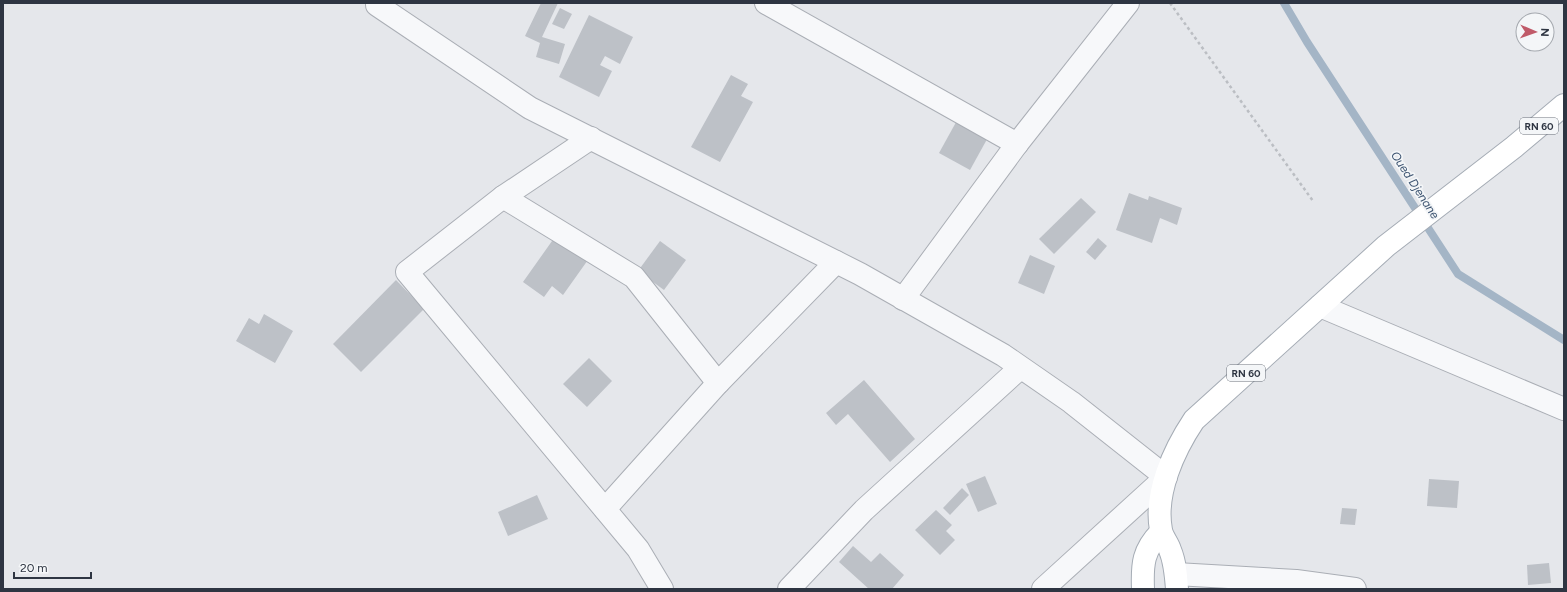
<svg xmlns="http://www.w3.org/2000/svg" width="1567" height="592" viewBox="0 0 1567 592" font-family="Figtree,sans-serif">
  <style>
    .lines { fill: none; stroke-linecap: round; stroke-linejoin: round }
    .stream { stroke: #a4b5c6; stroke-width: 8 }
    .building { fill: #bdc1c7 }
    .minor-casing { stroke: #aaaeb5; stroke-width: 24 }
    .major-casing { stroke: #a5acb5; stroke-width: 24 }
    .path { stroke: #bbbec3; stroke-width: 2.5; stroke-dasharray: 3 3; stroke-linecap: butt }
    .minor { stroke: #f7f8fa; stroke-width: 22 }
    .major { stroke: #fff; stroke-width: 22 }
    .labels { text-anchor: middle; stroke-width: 3.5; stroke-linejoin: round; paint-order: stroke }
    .shield { fill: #f4f6f8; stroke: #696f79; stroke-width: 1 }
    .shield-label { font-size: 10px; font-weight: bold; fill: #2e3542 }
    .water-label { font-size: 12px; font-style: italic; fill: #3d5471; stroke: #f4f6f8 }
  </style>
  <rect width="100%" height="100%" fill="#e5e7eb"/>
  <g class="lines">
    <path class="stream" d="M1284 3 1307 42 1458 274 1564 340"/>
  </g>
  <g class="building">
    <path d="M541 3H558L542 37 565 44 559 64 536 57 540 43 525 36Z"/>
    <path d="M560 8 572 14 564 29 552 24Z"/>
    <path d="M589 15 633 37 620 64 605 56 600 65 612 71 599 97 559 77Z"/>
    <path d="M731 75 748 84 741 96 753 102 720 162 691 147Z"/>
    <path d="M960 115 991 132 970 170 939 153Z"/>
    <path d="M1129 193 1148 200 1149 196 1182 208 1177 225 1160 218 1152 243 1116 230Z"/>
    <path d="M1081 198 1096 212 1054 254 1039 239Z"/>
    <path d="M557 234 590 257 563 295 552 286 544 297 523 282Z"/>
    <path d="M1098 238 1107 246 1095 260 1086 252Z"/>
    <path d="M660 241 686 260 664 290 638 271Z"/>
    <path d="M1030 255 1055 266 1044 294 1018 283Z"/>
    <path d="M396 280 424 309 361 372 333 344Z"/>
    <path d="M264 314 293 331 275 363 236 341 249 318 259 324Z"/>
    <path d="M589 358 612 381 587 407 563 384Z"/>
    <path d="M864 380 915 439 890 462 848 414 836 425 826 413Z"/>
    <path d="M985 476 997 504 978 512 966 484Z"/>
    <path d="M1429 479 1459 481 1457 508 1427 506Z"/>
    <path d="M962 488 969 495 950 515 943 508Z"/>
    <path d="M537 495 548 519 508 536 498 512Z"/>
    <path d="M1342 508 1357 509 1355 525 1340 524Z"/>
    <path d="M936 510 952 525 946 531 955 540 940 555 915 530Z"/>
    <path d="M853 546 871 562 880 553 904 575 892 589H869L839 562Z"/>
    <path d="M1549 563 1551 583 1528 585 1527 565Z"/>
  </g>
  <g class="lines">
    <defs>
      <g id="minor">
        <path d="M377 3V5L530 108 860 274 1003 355 1071 402 1166 477 1043 589"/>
        <path d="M766 3 1017 144"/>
        <path d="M591 138 503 197 407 272 638 549 662 589"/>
        <path d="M503 197 634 277 718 383"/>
        <path d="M903 299 1017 144 1128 3"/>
        <path d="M1320 306 1564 409"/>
        <path d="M605 509 718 383 836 262"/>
        <path d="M1176 574 1296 581 1355 589"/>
        <path d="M789 589 864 510 1020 368"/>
      </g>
      <g id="major">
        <path d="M1143 589C1142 564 1143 550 1161 532"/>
        <path d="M1177 589C1176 575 1175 562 1170 550 1168 543 1162 537 1161 530 1154 493 1174 450 1194 420L1386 246 1514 147 1564 105"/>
      </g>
    </defs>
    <use href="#minor" class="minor-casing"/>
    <use href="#major" class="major-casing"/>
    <path class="path" d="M1170 3 1313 201"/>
    <use href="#minor" class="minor"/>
    <use href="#major" class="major"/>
  </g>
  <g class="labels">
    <g class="shield">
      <rect x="1520" y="118" width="38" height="16" rx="3"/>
      <rect x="1227" y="365" width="38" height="16" rx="3"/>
    </g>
    <g class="shield-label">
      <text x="1539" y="130">RN 60</text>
      <text x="1246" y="377">RN 60</text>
    </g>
    <g class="water-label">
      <text transform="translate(1415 185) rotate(57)" y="4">Oued Djenane</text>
    </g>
  </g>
  <rect width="1567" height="592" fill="none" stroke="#2e3542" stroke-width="8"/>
  <g transform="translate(1535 32) rotate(92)"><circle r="19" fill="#f4f6f8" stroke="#a5a9af"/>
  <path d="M0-3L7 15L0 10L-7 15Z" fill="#c05a69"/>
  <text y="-6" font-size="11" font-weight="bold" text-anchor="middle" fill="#2e3542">N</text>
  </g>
  <path d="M14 572v6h77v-6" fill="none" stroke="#2e3542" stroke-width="2"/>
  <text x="20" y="572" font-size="12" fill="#2e3542" stroke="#f4f6f8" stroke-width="3" paint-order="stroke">20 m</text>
</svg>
